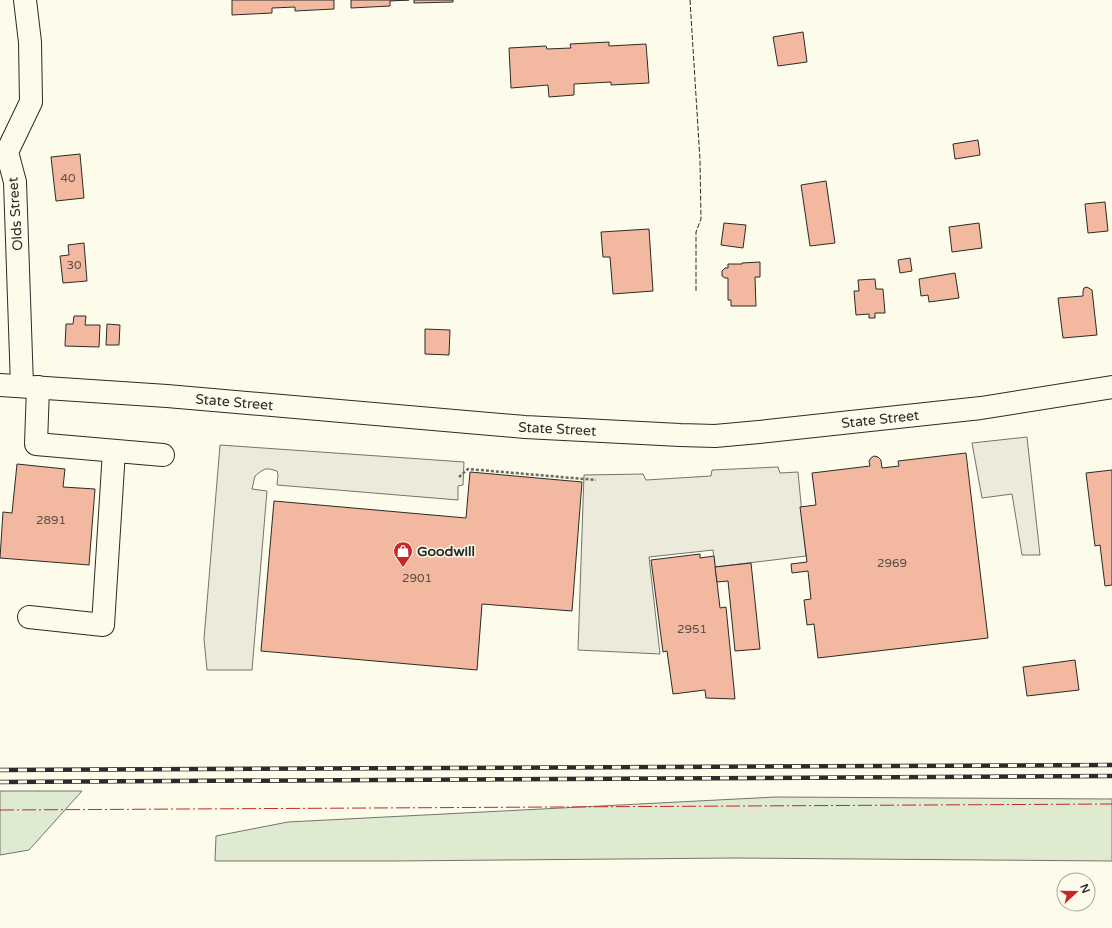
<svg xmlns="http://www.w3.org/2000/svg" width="1112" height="928" viewBox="0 0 1112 928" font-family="'Varela Round',sans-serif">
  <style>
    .green { fill: #deebd1; stroke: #74746e }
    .parking { fill: #eceadb; stroke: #74746e }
    .building { fill: #f2b8a0; stroke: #2b2b2b }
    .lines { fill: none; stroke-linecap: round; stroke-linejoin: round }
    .minor-casing { stroke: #2b2b2b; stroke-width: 24 }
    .major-casing { stroke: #2b2b2b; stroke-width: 24 }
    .path { stroke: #6a6964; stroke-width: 2.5; stroke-dasharray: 3 2; stroke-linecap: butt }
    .minor { stroke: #fdfbea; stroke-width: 22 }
    .major { stroke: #fdfbea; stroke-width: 22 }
    .rail-casing { stroke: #2b2b2b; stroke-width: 4.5 }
    .rail { stroke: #fdfbea; stroke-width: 3; stroke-dasharray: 9; stroke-linecap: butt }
    .fence { stroke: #2b2b2b; stroke-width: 1; stroke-dasharray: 5 2; stroke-linecap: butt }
    .power { stroke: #c62828; stroke-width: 1; stroke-dasharray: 14 3 2 3; stroke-linecap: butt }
    .labels { text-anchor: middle; stroke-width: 3; stroke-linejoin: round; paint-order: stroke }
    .number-label { font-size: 12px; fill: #5d4e48 }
    .street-label { font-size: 14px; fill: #2b2b2b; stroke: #fdfbea }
    .poi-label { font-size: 14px; font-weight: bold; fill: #2b2b2b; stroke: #fdfbea; text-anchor: start }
  </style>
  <rect width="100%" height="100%" fill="#fdfbea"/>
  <g class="green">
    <path d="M0 791H82L29 850 0 855Z"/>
    <path d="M776 797 1112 799V861L734 858 393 861H215L216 836 288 822Z"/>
  </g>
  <g class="parking">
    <path d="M1027 437 1040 555H1022L1012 494 982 498 972 443Z"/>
    <path d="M220 445 464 462 463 485 458 486V500L277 485 278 475 277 471 270 469H265L260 472 255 476 252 489 267 491 252 670H207L204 639Z"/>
    <path d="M778 467 780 473 798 472 806 556 715 567 713 550 649 557 660 654 578 650 584 475 643 474 646 480 711 476 712 470Z"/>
  </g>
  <g class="building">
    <path d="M232 0H334V9L295 11V7L272 8V13L232 15Z"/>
    <path d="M351 0H409L390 1V6L351 8Z"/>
    <path d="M414 0H453V2L414 3Z"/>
    <path d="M803 32 807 62 778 66 773 37Z"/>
    <path d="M609 42V46L646 44 649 83 611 85V82L574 84V95L549 97 548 85 511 88 509 48 546 46 547 49 571 48 570 44Z"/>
    <path d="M978 140 980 155 955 159 953 144Z"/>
    <path d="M80 154 84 198 56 201 51 157Z"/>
    <path d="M826 181 835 243 810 246 801 185Z"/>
    <path d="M1105 202 1108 231 1088 233 1085 204Z"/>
    <path d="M724 223 746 225 743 248 721 245Z"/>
    <path d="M979 223 982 248 952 252 949 227Z"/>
    <path d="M649 229 653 291 613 294 610 257H603L601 232Z"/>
    <path d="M84 243 87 281 63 283 60 256 69 255 68 245Z"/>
    <path d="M910 258 912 271 900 273 898 260Z"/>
    <path d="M760 262V277H755L756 306H731V300H728V278H725L722 276V271L725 268H728V264H742V263Z"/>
    <path d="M955 273 959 298 929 302 928 295 921 296 919 279Z"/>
    <path d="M875 279 876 289H883L885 313H875V318H869V314L856 315 854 291H859L858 280Z"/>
    <path d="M1087 287 1092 290 1097 335 1063 338 1058 298 1083 296V291L1084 288Z"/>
    <path d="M74 316H86L85 325H100L99 347 65 346 66 324H73Z"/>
    <path d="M107 324 120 325 119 345H106Z"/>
    <path d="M425 329 450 330 449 355 425 354Z"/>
    <path d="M966 453 988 638 818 658 814 624 807 625 804 600 811 599 808 571 792 573 791 564 807 562 800 507 816 505 812 473 870 466 869 461 871 458 874 456 878 457 881 460 882 468 899 466 898 461Z"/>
    <path d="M17 464 65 469 63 487 95 489 89 565 0 558 3 512 12 513Z"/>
    <path d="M1112 470V585L1105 586 1100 545 1095 546 1086 473Z"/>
    <path d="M470 472 582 482 572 611 482 604 477 670 261 651 274 501 466 518Z"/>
    <path d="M700 554V558L714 556 720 608 726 607 735 699 706 698 705 690 673 694 667 651 663 652 651 560Z"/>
    <path d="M751 563 760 649 735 651 728 581 717 582 715 567Z"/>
    <path d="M1075 660 1079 690 1027 696 1023 667Z"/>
  </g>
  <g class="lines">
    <defs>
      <g id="minor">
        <path d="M22 386 15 182 7 152 31 102 30 42 25 0"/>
        <path d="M38 387 36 444 163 455"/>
        <path d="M29 617 103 625 114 451"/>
      </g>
      <g id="major">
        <path id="s1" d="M0 385 167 396 525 427 680 435 715 436 759 432 981 408 1112 387"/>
      </g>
    </defs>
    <use href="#minor" class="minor-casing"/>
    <use href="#major" class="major-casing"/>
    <path class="path" d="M459 477 468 469 596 480"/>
    <use href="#minor" class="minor"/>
    <use href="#major" class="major"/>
    <defs>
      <g id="rail">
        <path d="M0 770 1112 765"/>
        <path d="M0 782 1112 776"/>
      </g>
    </defs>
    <use href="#rail" class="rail-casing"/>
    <use href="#rail" class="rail"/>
    <path class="fence" d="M690 0 700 160 701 219 696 232V291"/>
    <path class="power" d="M0 810 1112 804"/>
  </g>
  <defs>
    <symbol id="shop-pin" viewBox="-11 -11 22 30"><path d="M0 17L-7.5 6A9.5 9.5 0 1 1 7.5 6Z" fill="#c62828" stroke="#fdfbea"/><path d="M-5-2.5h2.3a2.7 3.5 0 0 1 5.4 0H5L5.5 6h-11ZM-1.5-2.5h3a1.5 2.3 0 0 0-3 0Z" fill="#fff"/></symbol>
  </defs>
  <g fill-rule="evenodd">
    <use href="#shop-pin" x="392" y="540" width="22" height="30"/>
  </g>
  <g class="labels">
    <g class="number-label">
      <text x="68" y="182">40</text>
      <text x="74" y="269">30</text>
      <text x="51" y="524">2891</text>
      <text x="892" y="567">2969</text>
      <text x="417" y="582">2901</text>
      <text x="692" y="633">2951</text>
    </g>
    <g class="street-label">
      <text transform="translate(15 214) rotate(-94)" y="5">Olds Street</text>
      <text dy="5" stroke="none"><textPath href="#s1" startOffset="235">State Street</textPath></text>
      <text dy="5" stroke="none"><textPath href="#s1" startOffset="883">State Street</textPath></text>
      <text dy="5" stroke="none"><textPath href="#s1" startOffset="559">State Street</textPath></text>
    </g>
    <g class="poi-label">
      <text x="417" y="556">Goodwill</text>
    </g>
  </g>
  <g transform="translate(1076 892) rotate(69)"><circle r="19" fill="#fdfbea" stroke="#a9a89e"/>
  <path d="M0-3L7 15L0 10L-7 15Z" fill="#c62828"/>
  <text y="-6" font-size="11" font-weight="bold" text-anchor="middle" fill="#2b2b2b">N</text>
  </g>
</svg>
